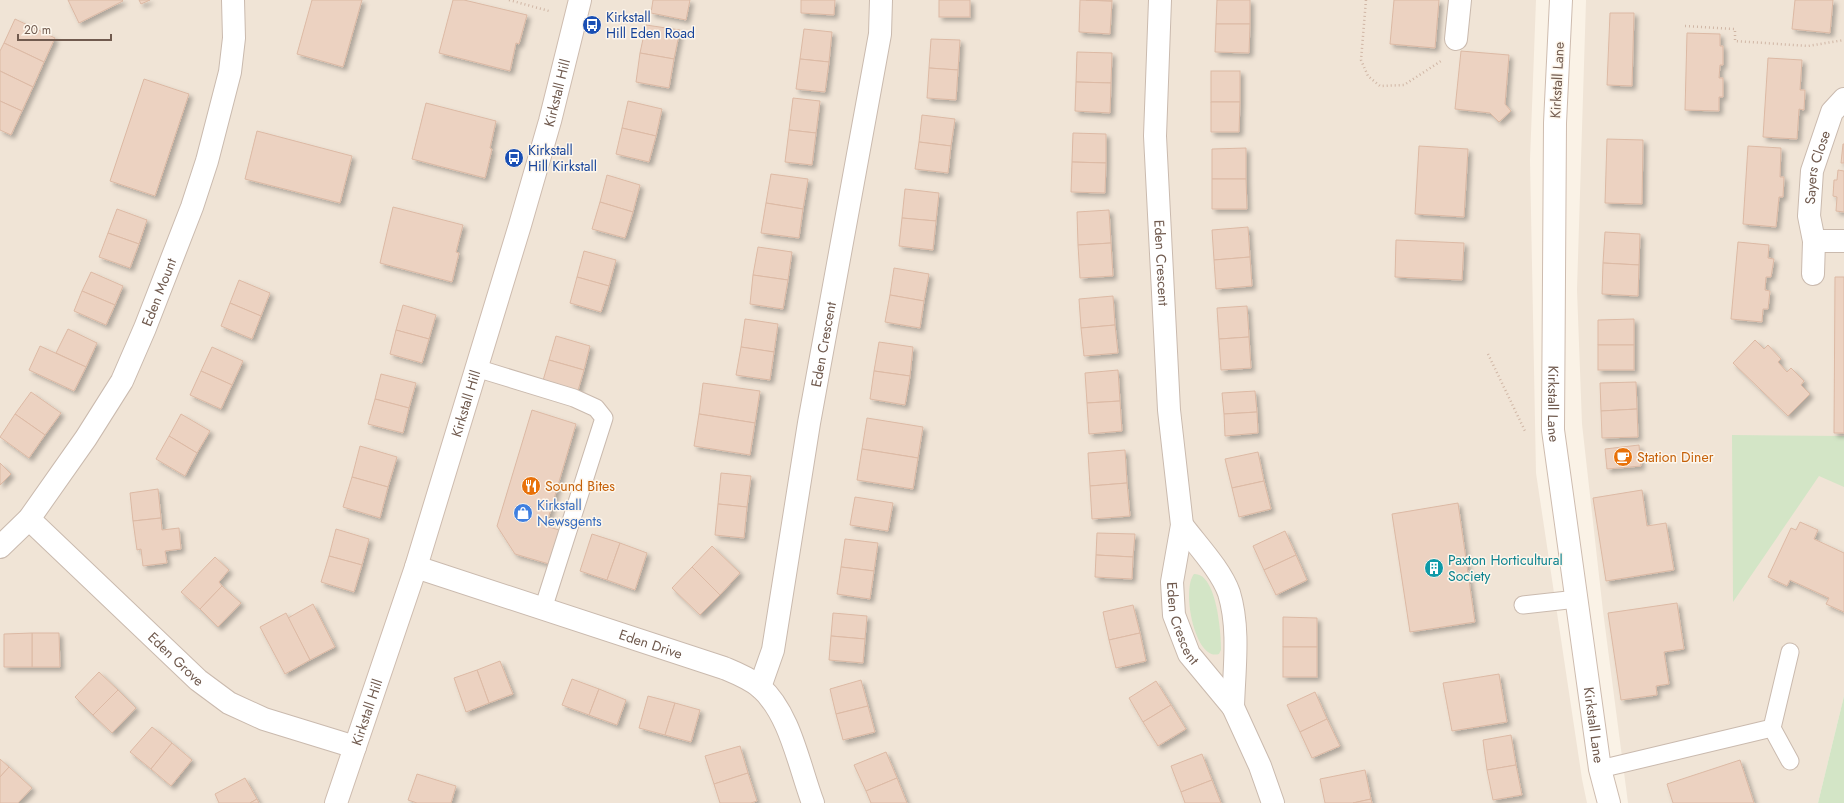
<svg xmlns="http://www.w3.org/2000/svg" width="1844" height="803" viewBox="0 0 1844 803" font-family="Jost,sans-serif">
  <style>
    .residential { fill: #f0e4d6 }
    .green { fill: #d3e5c6 }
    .building { fill: #ecd2c1; stroke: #dcb9a4; filter: url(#shadow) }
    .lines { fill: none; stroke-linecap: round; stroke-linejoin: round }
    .lane-casing { stroke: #cabaae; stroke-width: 19 }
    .street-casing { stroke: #cabaae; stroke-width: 24 }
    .secondary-casing { stroke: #cebcaf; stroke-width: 24 }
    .path { stroke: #d0b6a5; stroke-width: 2.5; stroke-dasharray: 1 3; stroke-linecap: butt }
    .lane { stroke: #fff; stroke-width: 17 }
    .street { stroke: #fff; stroke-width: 22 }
    .secondary { stroke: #fff; stroke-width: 22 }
    .labels { text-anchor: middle; stroke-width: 3; stroke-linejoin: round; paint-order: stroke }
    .transit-label { font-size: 14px; fill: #164399; stroke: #fdf6ec; text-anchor: start }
    .street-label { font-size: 14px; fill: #705a4e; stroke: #fdf6ec }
    .food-label { font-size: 14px; fill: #c56008; stroke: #fdf6ec; text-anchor: start }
    .shop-label { font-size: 14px; fill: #366cbe; stroke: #fdf6ec; text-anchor: start }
    .culture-label { font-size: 14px; fill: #0d838f; stroke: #fdf6ec; text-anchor: start }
  </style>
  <defs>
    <filter id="shadow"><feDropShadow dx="3.5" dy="3.5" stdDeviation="2" flood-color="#0004"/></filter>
  </defs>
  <rect width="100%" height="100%" fill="#faf2e6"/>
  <g class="residential">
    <path d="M0 0H1536L1530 160 1536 473 1582 779 1587 803H0Z"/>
    <path d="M1586 0H1844V696L1818 803H1628L1603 611 1582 424 1577 290Z"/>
  </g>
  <g class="green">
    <path d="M1732 435 1844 436V487L1819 476 1733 602Z"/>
    <path d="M1194 574C1217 573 1221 634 1221 650L1219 654C1195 662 1181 590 1194 574Z"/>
    <path d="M1844 696V803H1818Z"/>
  </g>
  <g class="building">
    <path d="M68 0H122L123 1 79 23Z"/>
    <path d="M139 0H150L141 4Z"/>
    <path d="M312 0H362L343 67 297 54Z"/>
    <path d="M453 0H464L527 15 519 44 516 43 510 71 439 53Z"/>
    <path d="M653 0H690L686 20 651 13Z"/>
    <path d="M801 0H835L834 15 801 13Z"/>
    <rect x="939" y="0" width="31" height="17"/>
    <path d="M1080 0 1112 1 1110 34 1079 32Z"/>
    <path d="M1086 0H1112V1Z"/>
    <path d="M1217 0H1250V24H1216Z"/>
    <path d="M1394 0H1439L1435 48 1390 44Z"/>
    <path d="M1795 0H1833L1830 33 1792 29Z"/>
    <path d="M1610 13H1634L1632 86 1607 85Z"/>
    <path d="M15 19 55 38 44 62 4 43Z"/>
    <path d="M1216 24H1250L1249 53 1215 52Z"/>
    <path d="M646 25 680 30 674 59 640 53Z"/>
    <path d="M804 29 832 32 829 62 800 59Z"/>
    <path d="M1687 33 1720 34V46H1723V65H1720L1719 78H1723V97H1719V111L1685 110Z"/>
    <path d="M931 39 960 40 958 70 929 68Z"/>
    <path d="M4 43 44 62 33 87 0 71V51Z"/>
    <path d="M1461 51 1509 55 1505 104 1511 111 1499 122 1490 113 1455 109Z"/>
    <path d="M1077 52 1112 53 1111 83 1076 82Z"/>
    <path d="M640 53 674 59 669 88 636 82Z"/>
    <path d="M1768 58 1802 60 1800 90H1805L1804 110 1799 109 1797 139 1763 137Z"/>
    <path d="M800 59 829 62 825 92 796 89Z"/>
    <path d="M929 68 958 70 956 100 927 98Z"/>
    <path d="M0 71 33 87 22 111 0 101Z"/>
    <rect x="1211" y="71" width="29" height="31"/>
    <path d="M144 79 189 94 155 196 110 181Z"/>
    <path d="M1076 82 1111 83 1110 113 1075 111Z"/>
    <path d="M793 98 820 101 816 133 789 130Z"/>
    <path d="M0 101 22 111 11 135 0 130Z"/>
    <path d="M628 101 662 109 656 136 622 128Z"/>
    <path d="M1211 102H1240L1239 132H1211Z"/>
    <path d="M426 103 496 121 490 148 492 149 485 178 412 159Z"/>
    <path d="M922 115 955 119 951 146 919 142Z"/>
    <path d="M622 128 656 136 649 162 616 154Z"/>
    <path d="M789 130 816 133 812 165 785 162Z"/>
    <path d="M257 131 352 156 340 203 245 179Z"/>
    <path d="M1073 133 1106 134V163L1072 162Z"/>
    <path d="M1607 139 1643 140 1642 204 1605 203Z"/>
    <path d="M919 142 951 146 948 173 915 169Z"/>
    <path d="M1843 144H1844V163H1841Z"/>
    <path d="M1419 146 1468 149 1464 217 1415 214Z"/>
    <path d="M1748 146 1781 148 1780 177H1784L1783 197H1779L1776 227 1743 224Z"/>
    <path d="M1246 148V179H1212V149Z"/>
    <path d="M1072 162 1106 163 1105 193 1071 192Z"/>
    <path d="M1838 170 1844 171V212L1836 211 1837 197 1833 196 1834 180H1837Z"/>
    <path d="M771 174 808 179 803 209 766 203Z"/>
    <path d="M607 175 640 185 633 212 600 202Z"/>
    <path d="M1212 179H1246L1247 209H1212Z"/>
    <path d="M905 189 939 193 936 221 902 218Z"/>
    <path d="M600 202 633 212 625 238 592 229Z"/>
    <path d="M766 203 803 209 799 238 761 233Z"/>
    <path d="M393 207 463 225 456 252 459 253 452 282 380 263Z"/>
    <path d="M117 209 147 220 139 244 108 233Z"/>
    <path d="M1109 210 1111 243 1078 245 1077 212Z"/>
    <path d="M902 218 936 221 933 250 899 246Z"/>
    <path d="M1248 227 1250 257 1214 260 1212 230Z"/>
    <path d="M1605 232 1640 234 1639 265 1603 263Z"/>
    <path d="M108 233 139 244 130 268 99 257Z"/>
    <path d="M1396 240 1464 243 1462 280 1395 277Z"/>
    <path d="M1738 242 1769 245 1768 258 1774 259 1771 277H1766L1765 290 1770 291 1768 309H1763L1762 322 1731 319Z"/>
    <path d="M1111 243 1113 276 1080 278 1078 245Z"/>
    <path d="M758 247 792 252 788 280 753 275Z"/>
    <path d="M584 251 616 260 609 286 577 277Z"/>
    <path d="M1250 257 1252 286 1216 289 1214 260Z"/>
    <path d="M1603 263 1639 265 1638 296 1602 294Z"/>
    <path d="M894 268 929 274 924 301 890 295Z"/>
    <path d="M91 272 123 286 115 305 82 291Z"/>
    <path d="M753 275 788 280 783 309 750 304Z"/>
    <path d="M577 277 609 286 601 312 570 303Z"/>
    <path d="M1835 277H1844V433H1834Z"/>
    <path d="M239 280 270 293 261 316 230 303Z"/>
    <path d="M82 291 115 305 106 325 74 311Z"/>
    <path d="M890 295 924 301 920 328 885 322Z"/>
    <path d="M1113 296 1115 325 1081 328 1079 299Z"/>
    <path d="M230 303 261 316 252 339 221 326Z"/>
    <path d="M403 305 436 315 429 339 396 330Z"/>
    <path d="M1247 306 1249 337 1219 339 1217 308Z"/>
    <path d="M745 319 778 324 774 352 741 347Z"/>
    <path d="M1634 319V345H1598V320Z"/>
    <path d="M1115 325 1118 353 1084 356 1081 328Z"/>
    <path d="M68 329 97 343 86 367 56 353Z"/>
    <path d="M396 330 429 339 422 363 390 354Z"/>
    <path d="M556 336 590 346 584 370 549 360Z"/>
    <path d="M1249 337 1251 368 1221 370 1219 339Z"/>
    <path d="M1755 340 1764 349 1768 345 1781 359 1778 362 1787 372 1791 368 1804 381 1801 385 1810 394 1788 416 1733 363Z"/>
    <path d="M879 342 913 347 910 376 874 371Z"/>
    <rect x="1598" y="345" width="36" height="25"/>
    <path d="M40 346 86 367 74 391 29 370Z"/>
    <path d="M212 347 243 361 232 385 201 371Z"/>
    <path d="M741 347 774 352 770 380 736 375Z"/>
    <path d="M549 360 584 370 577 394 542 384Z"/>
    <path d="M1118 370 1120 401 1087 403 1085 373Z"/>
    <path d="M201 371 232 385 221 409 190 395Z"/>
    <path d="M874 371 910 376 905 405 870 399Z"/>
    <path d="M381 374 416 383 409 408 375 399Z"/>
    <path d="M1636 382 1637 409 1601 411 1600 383Z"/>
    <path d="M703 383 760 391 755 423 699 414Z"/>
    <path d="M1255 391 1257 412 1224 414 1222 393Z"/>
    <path d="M31 392 61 413 45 435 15 414Z"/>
    <path d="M375 399 409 408 403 433 368 424Z"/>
    <path d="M1120 401 1122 431 1089 434 1087 403Z"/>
    <path d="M1637 409 1638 437 1602 438 1601 411Z"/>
    <path d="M532 410 576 424 546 526 559 530 549 564 515 554 497 526Z"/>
    <path d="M1257 412 1258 433 1225 436 1224 414Z"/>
    <path d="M15 414 45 435 29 458 0 437Z"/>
    <path d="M181 414 210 431 197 453 169 436Z"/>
    <path d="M699 414 755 423 750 455 694 446Z"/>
    <path d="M867 418 923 427 918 458 862 449Z"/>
    <path d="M169 436 197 453 185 476 156 459Z"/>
    <path d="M1639 445 1641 466 1607 469 1605 449Z"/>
    <path d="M360 446 397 457 388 487 352 477Z"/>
    <path d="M862 449 918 458 913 489 857 480Z"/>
    <path d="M1125 450 1127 483 1090 486 1088 453Z"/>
    <path d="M1258 452 1264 481 1232 488 1225 459Z"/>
    <path d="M0 463 11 474 0 485Z"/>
    <path d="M721 473 751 476 747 507 718 504Z"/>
    <path d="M352 477 388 487 380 518 343 507Z"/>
    <path d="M1264 481 1271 509 1239 517 1232 488Z"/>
    <path d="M1127 483 1130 516 1092 519 1090 486Z"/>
    <path d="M158 489 161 518 133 521 130 493Z"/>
    <path d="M1642 490 1647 526 1666 523 1674 570 1606 581 1593 498Z"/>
    <path d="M855 497 893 503 888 531 850 525Z"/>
    <path d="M1458 503 1475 622 1410 632 1392 514Z"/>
    <path d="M718 504 747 507 744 538 715 535Z"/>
    <path d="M161 518 162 530 179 528 181 549 165 551 167 563 143 566 141 549 137 550 133 521Z"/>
    <path d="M1800 522 1818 530 1814 539 1844 553V612L1826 604 1829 598 1790 580 1787 586 1768 577 1791 528 1796 530Z"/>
    <path d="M336 529 369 539 362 565 329 556Z"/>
    <path d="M1285 531 1296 555 1264 570 1253 546Z"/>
    <path d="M1097 533 1135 534 1133 557 1096 555Z"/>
    <path d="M592 534 620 543 607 580 580 571Z"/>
    <path d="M845 539 878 543 874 571 841 567Z"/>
    <path d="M620 543 647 553 635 590 607 580Z"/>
    <path d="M712 546 740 573 720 595 692 567Z"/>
    <path d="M1096 555 1133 557 1132 579 1095 577Z"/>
    <path d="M1296 555 1307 580 1276 595 1264 570Z"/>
    <path d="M329 556 362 565 354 592 321 582Z"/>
    <path d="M215 557 229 570 219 582 222 586 200 609 181 592Z"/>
    <path d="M692 567 720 595 700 615 672 588Z"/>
    <path d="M841 567 874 571 870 599 837 594Z"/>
    <path d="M222 586 241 603 218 627 200 609Z"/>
    <path d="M1677 603 1684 649 1664 652 1669 684 1656 686 1657 695 1621 700 1608 613Z"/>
    <path d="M313 604 335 647 310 660 288 618Z"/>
    <path d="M1133 605 1140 633 1109 640 1103 612Z"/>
    <path d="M286 613 310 660 285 674 260 627Z"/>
    <path d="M833 613 867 616 865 639 831 636Z"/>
    <path d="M1283 617 1317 618V647H1283Z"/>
    <path d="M32 633H59L60 667H32Z"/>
    <path d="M32 633V667H4V634Z"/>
    <path d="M1140 633 1146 661 1116 668 1109 640Z"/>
    <path d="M831 636 865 639 863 663 829 660Z"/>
    <rect x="1283" y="647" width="34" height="30"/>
    <path d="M500 661 513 694 489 703 477 670Z"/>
    <path d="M477 670 489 703 466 712 454 678Z"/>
    <path d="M99 672 118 690 93 715 75 697Z"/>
    <path d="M1499 674 1507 722 1452 731 1443 683Z"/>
    <path d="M572 679 599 689 589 715 562 705Z"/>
    <path d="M861 680 868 706 836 714 830 689Z"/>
    <path d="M1156 681 1171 705 1143 722 1129 698Z"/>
    <path d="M599 689 626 700 617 725 589 715Z"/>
    <path d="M118 690 136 708 112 733 93 715Z"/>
    <path d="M1315 692 1327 719 1300 732 1287 705Z"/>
    <path d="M648 696 675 703 665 735 639 728Z"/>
    <path d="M675 703 700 710 691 742 665 735Z"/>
    <path d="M1171 705 1186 729 1158 746 1143 722Z"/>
    <path d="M868 706 875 732 843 740 836 714Z"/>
    <path d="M1327 719 1340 746 1312 758 1300 732Z"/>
    <path d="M152 727 172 743 151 769 130 752Z"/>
    <path d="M1511 735 1516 765 1487 770 1483 740Z"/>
    <path d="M172 743 192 760 171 786 151 769Z"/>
    <path d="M740 746 748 773 714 784 705 756Z"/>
    <path d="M886 752 897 778 866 791 854 765Z"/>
    <path d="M1202 754 1212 780 1181 792 1171 766Z"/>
    <path d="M0 759 9 767 0 777Z"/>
    <path d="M1740 760 1754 803H1673L1667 784Z"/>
    <path d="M1516 765 1522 795 1493 800 1487 770Z"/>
    <path d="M9 767 32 788 18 803H0V777Z"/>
    <path d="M1365 770 1371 799 1353 803H1325L1320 779Z"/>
    <path d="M748 773 757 801 751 803H720L714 784Z"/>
    <path d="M417 774 456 786 451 803H417L408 800Z"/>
    <path d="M245 778 257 799 250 803H219L215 794Z"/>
    <path d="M897 778 907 803H871L866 791Z"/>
    <path d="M1212 780 1221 803H1185L1181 792Z"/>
    <path d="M257 799 259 803H250Z"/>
    <path d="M1371 799 1372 803H1353Z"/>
  </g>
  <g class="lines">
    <defs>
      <g id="lane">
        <path d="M476 368 574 398 596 408 604 418 543 609"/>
        <path d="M1523 605 1577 599"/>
        <path d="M1772 728 1790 761"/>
        <path d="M1600 769 1772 728 1790 652"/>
      </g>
      <g id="street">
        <path id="s1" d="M1160 0 1155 136 1169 410 1182 525 1172 582 1174 615 1189 654 1233 707 1260 766 1273 803"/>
        <path d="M1456 39 1460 0"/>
        <path d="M1814 241H1844"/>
        <path id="s2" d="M1813 274 1814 241 1809 216 1812 171 1832 112 1844 99"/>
        <path id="s3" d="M29 519 198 680 229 703 264 719 355 747"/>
        <path d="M1182 525C1197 545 1221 570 1229 593 1240 629 1234 670 1233 707"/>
        <path id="s4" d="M0 547 29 519 86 438 122 381 145 328 192 207 207 161 230 72 234 38 233 0"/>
        <path id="s5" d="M416 567 724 668C736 673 749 678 760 687 790 713 799 766 813 803"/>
        <path id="s6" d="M760 687 773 650 809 423 880 34 881 0"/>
      </g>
      <g id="secondary">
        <path id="s7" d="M1561 0 1555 123 1553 430 1600 769 1609 803"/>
        <path id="s8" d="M336 803 416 567 520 225 550 121 580 0"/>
      </g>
    </defs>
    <use href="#lane" class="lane-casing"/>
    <use href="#street" class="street-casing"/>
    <use href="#secondary" class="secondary-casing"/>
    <g class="path">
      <path d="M509 0 549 11"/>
      <path d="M1366 0 1361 60 1368 76 1380 86 1404 85 1441 61"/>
      <path d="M1685 26 1735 29V41L1808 46 1844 40"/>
      <path d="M1488 354 1525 431"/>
    </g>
    <use href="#lane" class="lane"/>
    <use href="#street" class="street"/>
    <use href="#secondary" class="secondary"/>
  </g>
  <defs>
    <symbol id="bus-disc" viewBox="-11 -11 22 22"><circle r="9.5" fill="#1a4fb4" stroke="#fdf6ec"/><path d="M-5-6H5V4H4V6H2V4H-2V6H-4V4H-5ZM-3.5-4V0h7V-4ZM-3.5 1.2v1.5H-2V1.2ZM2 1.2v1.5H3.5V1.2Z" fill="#fff"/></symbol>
    <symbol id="cafe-disc" viewBox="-11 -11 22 22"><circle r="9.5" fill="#e8710a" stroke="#fdf6ec"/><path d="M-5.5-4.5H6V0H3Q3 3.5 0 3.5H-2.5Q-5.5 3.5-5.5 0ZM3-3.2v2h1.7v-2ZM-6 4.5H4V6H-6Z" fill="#fff"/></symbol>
    <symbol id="restaurant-disc" viewBox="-11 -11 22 22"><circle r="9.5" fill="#e8710a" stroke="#fdf6ec"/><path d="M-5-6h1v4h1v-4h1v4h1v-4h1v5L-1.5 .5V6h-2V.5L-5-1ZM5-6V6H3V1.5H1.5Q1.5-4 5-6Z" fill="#fff"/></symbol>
    <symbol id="shop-disc" viewBox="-11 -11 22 22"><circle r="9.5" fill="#3f7fe0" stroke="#fdf6ec"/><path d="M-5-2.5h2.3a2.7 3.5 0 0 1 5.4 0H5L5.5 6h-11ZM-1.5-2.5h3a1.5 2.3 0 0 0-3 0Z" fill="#fff"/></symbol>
    <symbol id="building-disc" viewBox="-11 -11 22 22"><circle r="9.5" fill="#0f9aa8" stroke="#fdf6ec"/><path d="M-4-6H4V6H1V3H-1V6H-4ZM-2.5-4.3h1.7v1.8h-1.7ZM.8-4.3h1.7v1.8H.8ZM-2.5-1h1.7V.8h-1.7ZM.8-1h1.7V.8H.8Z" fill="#fff"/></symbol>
  </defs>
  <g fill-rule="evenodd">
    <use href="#bus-disc" x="581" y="14" width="22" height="22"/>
    <use href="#bus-disc" x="503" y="147" width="22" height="22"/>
    <use href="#cafe-disc" x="1612" y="446" width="22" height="22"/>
    <use href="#restaurant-disc" x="520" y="475" width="22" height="22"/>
    <use href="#shop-disc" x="512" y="502" width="22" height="22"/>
    <use href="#building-disc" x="1423" y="557" width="22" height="22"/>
  </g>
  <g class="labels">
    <g class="transit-label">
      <text x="606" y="22">Kirkstall<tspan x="606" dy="16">Hill Eden Road</tspan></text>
      <text x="528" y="155">Kirkstall<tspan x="528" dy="16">Hill Kirkstall</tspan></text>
    </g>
    <g class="street-label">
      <text transform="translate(1557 80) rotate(-87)" y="5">Kirkstall Lane</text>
      <text dy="5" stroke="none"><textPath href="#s8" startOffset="744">Kirkstall Hill</textPath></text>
      <text dy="5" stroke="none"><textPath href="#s2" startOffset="108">Sayers Close</textPath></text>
      <text dy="5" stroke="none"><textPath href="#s1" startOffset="263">Eden Crescent</textPath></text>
      <text dy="5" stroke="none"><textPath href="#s4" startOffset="303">Eden Mount</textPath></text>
      <text dy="5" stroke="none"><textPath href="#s6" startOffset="349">Eden Crescent</textPath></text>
      <text dy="5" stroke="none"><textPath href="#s7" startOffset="404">Kirkstall Lane</textPath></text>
      <text dy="5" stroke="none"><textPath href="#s8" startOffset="420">Kirkstall Hill</textPath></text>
      <text dy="5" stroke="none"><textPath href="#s1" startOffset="627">Eden Crescent</textPath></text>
      <text dy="5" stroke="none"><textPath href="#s5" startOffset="247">Eden Drive</textPath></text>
      <text dy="5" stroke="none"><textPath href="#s3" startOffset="203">Eden Grove</textPath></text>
      <text dy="5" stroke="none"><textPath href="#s8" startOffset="96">Kirkstall Hill</textPath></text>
      <text dy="5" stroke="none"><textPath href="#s7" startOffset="728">Kirkstall Lane</textPath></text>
    </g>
    <g class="food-label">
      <text x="1637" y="462">Station Diner</text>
      <text x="545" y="491">Sound Bites</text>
    </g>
    <g class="shop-label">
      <text x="537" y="510">Kirkstall<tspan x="537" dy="16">Newsgents</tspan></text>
    </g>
    <g class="culture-label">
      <text x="1448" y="565">Paxton Horticultural<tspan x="1448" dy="16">Society</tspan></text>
    </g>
  </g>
  <path d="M18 34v6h93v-6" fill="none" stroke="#705a4e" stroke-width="2"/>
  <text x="24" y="34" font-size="12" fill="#705a4e" stroke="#fdf6ec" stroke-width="3" paint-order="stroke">20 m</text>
</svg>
